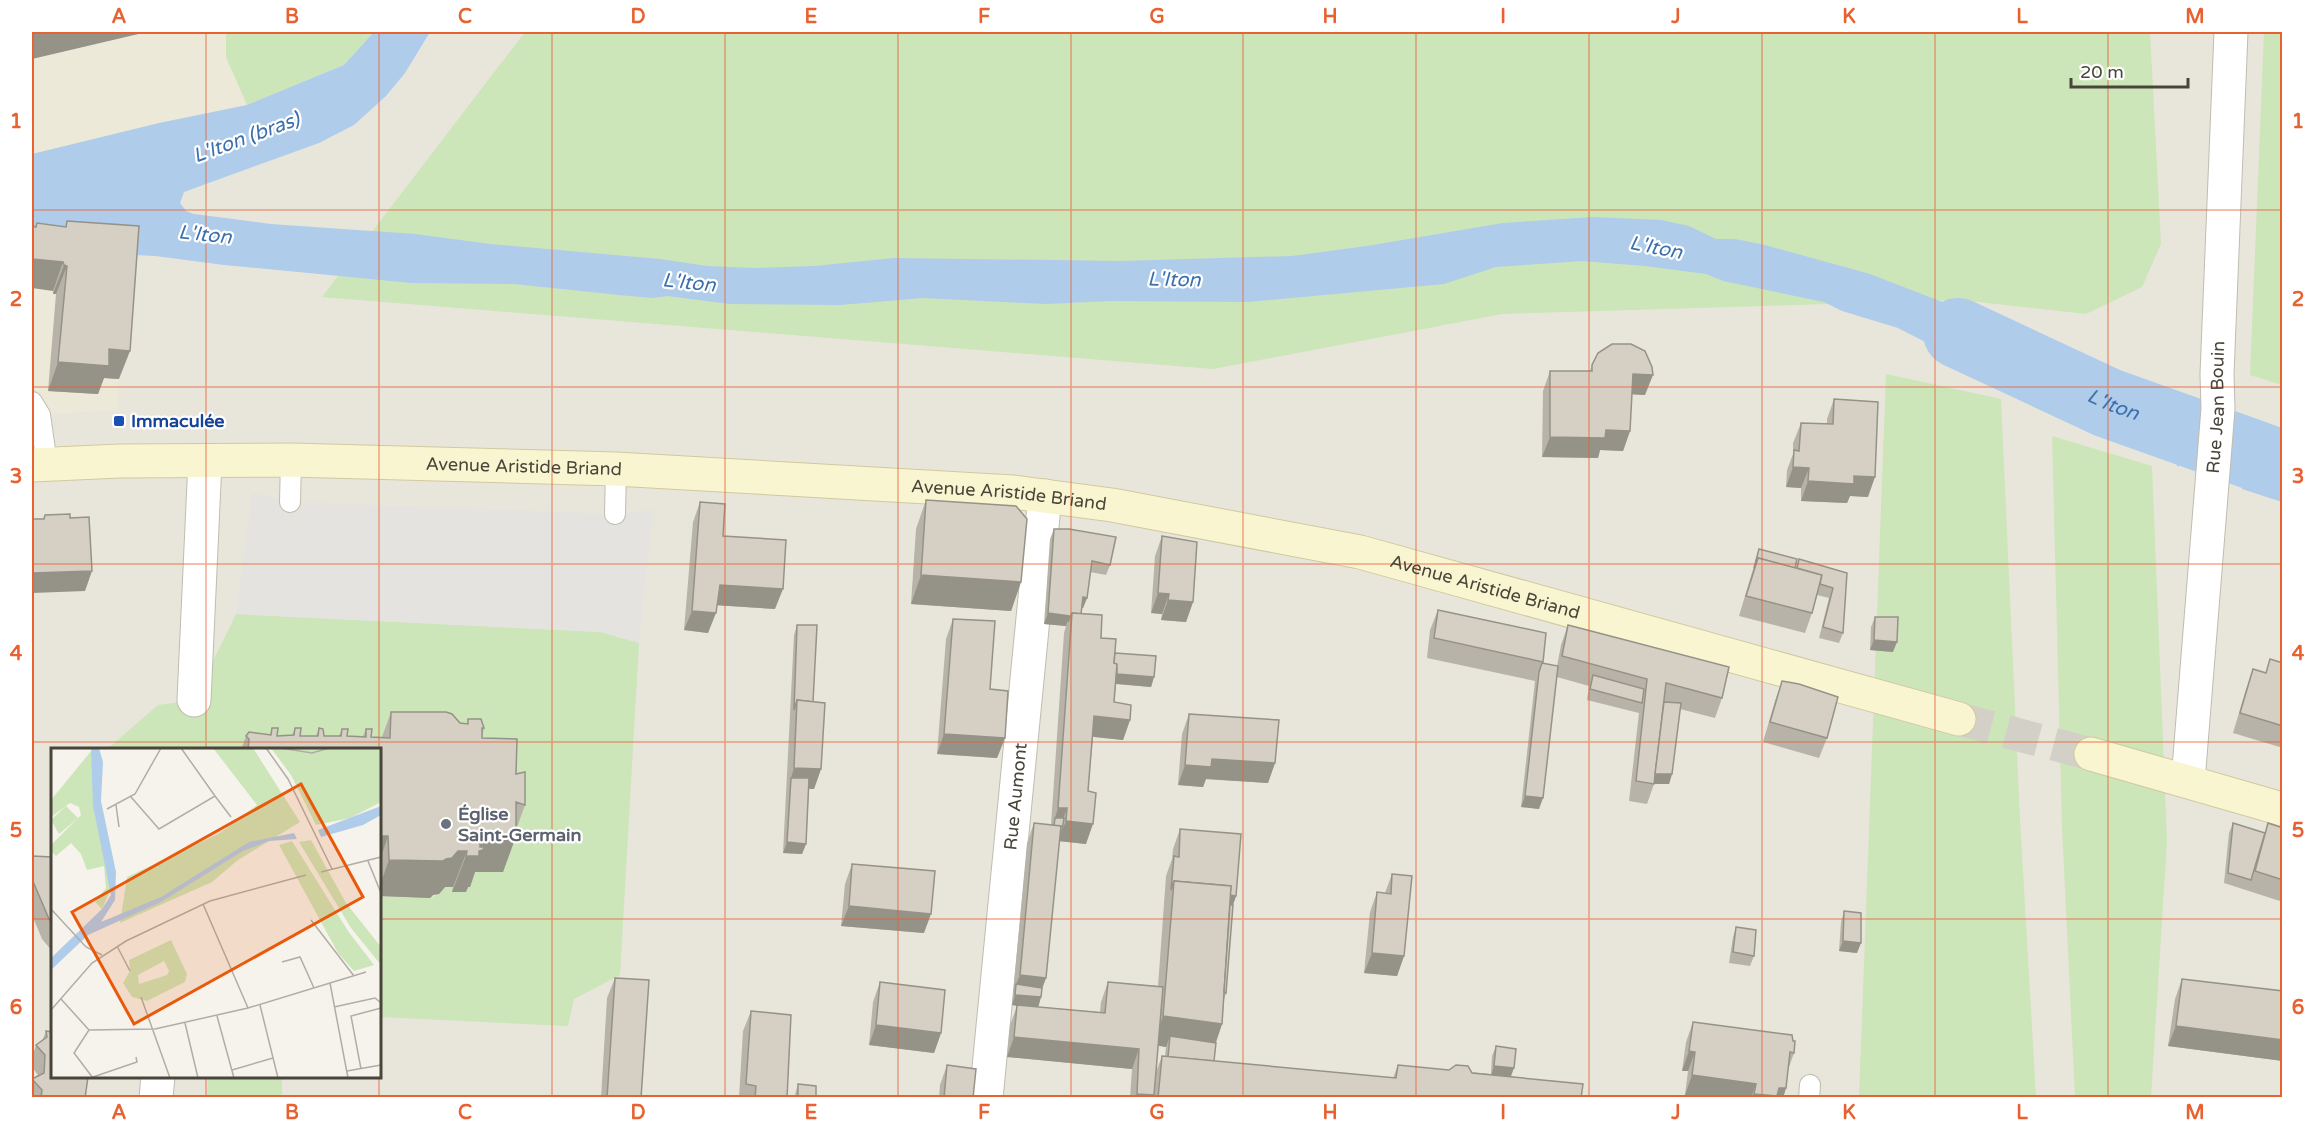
<svg xmlns="http://www.w3.org/2000/svg" width="2314" height="1129" viewBox="0 0 2314 1129" font-family="'Varela Round',sans-serif">
  <style>
    .residential { fill: #e8e6db; fill-rule: evenodd }
    .education { fill: #ece9d8 }
    .green { fill: #cce5b9 }
    .parking { fill: #e4e3e0 }
    .water { fill: #afcceb }
    .lines { fill: none; stroke-linecap: round; stroke-linejoin: round }
    .river { stroke: #afcceb; stroke-width: 70 }
    .secondary-tunnel { stroke: #d3d0c8; stroke-width: 33; stroke-dasharray: 33 16; stroke-linecap: butt }
    .lane-casing { stroke: #c0bcaf; stroke-width: 22 }
    .street-casing { stroke: #c0bcaf; stroke-width: 35 }
    .secondary-casing { stroke: #d0c9a0; stroke-width: 35 }
    .lane { stroke: #fff; stroke-width: 20 }
    .street { stroke: #fff; stroke-width: 33 }
    .secondary { stroke: #faf5d1; stroke-width: 33 }
    .wall { fill: #b7b3a8; fill-rule: evenodd }
    .shaded-wall { fill: #959288 }
    .building { fill: #d5d0c3; stroke: #959288; stroke-width: 1.5 }
    .grid { fill: none; stroke: #e76131; stroke-width: 1.5; stroke-opacity: 0.55 }
    .transit-dot { fill: #1a4fb4; stroke: #fff; stroke-width: 2 }
    .worship-dot { fill: #6b7280; stroke: #fff; stroke-width: 2 }
    .labels { text-anchor: middle; stroke-width: 4.5; stroke-linejoin: round; paint-order: stroke }
    .street-label { font-size: 18px; fill: #49453a; stroke: #fff }
    .transit-label { font-size: 18px; font-weight: bold; fill: #164399; stroke: #fff; text-anchor: start }
    .worship-label { font-size: 18px; font-weight: bold; fill: #5b616d; stroke: #fff; text-anchor: start }
    .water-label { font-size: 20px; font-style: italic; fill: #3c70ac; stroke: #fff }
    .inset-road { fill: none; stroke: #b0ada5; stroke-width: 1.5 }
    .view { fill: #e8590c; fill-opacity: 0.15; stroke: #e8590c; stroke-width: 3 }
    .inset-edge { fill: none; stroke: #49453a; stroke-width: 3 }
    .neatline { fill: none; stroke: #e76131; stroke-width: 2 }
    .grid-label { font-size: 20px; text-anchor: middle; font-weight: bold; fill: #e76131 }
  </style>
  <rect width="100%" height="100%" fill="#f5f3ec"/>
  <path class="residential" d="M32 32H2282V1097H32ZM52 750H380V1076H52Z"/>
  <path class="education" d="M32 32H374L247 105 159 123 93 140 128 255 117 410 40 415 32 419Z"/>
  <g class="green">
    <path d="M226 32H374L344 65 247 105 226 57Z"/>
    <path d="M525 32H2150L2161 244 2142 287 2086 314 1961 300 1502 314 1213 369 322 297Z"/>
    <path d="M2264 32H2282V385L2250 375Z"/>
    <path d="M1886 374 2001 399 2020 819 2036 1097 1859 1098Z"/>
    <path d="M2052 436 2152 466 2167 841 2151 1097H2075L2062 827Z"/>
    <path d="M236 614 601 632 639 643 620 975 574 999 568 1026 380 1017V896L430 898 439 894 445 887H453L467 872H503L433 749 106 750 158 705 194 700Z"/>
    <path d="M208 1077H282V1097H207Z"/>
  </g>
  <path class="parking" d="M252 493 290 502 615 514 653 510 639 643 601 632 236 614Z"/>
  <g class="water">
    <path d="M374 32H430L405 73 386 96 354 125 319 143 184 192 180 203 186 211 194 214 271 224 415 234 490 244 660 259 707 266 754 268 814 266 894 258 1121 261 1292 256 1367 246 1503 223 1593 217 1661 220 1689 226 1716 239H1735L1765 245 1870 274 2051 344 2044 403 1898 328 1842 311 1824 302 1723 281 1706 274 1645 266 1582 261 1496 267 1444 284 1247 302 1111 301 1046 304 923 298 840 305 730 304 667 296 652 298 629 296 514 284 412 283 224 265 155 256 32 250V154L159 123 247 105 344 65Z"/>
    <path d="M2088 358 2184 404 2179 467 2173 461 2080 419 2082 383Z"/>
    <path d="M2246 423 2282 432V502L2242 489Z"/>
  </g>
  <g class="lines">
    <path class="river" id="s1" d="M1958 333 2108 403 2282 465"/>
    <path class="secondary-tunnel" d="M1959 719 2091 754"/>
    <defs>
      <g id="lane">
        <path d="M32 402 40 415 47 464"/>
        <path d="M290 502 291 460"/>
        <path d="M615 514 616 469"/>
        <path d="M1809 1098 1810 1085"/>
      </g>
      <g id="street">
        <path d="M194 700 205 461"/>
        <path id="s2" d="M2188 781 2218 409 2217 374 2231 32"/>
        <path d="M156 1098 158 1076"/>
        <path id="s3" d="M986 1098 1045 496"/>
      </g>
      <g id="secondary">
        <path id="s4" d="M32 465 120 461 291 460 616 469 1013 492 1112 505 1360 552 1959 719"/>
        <path d="M2091 754 2282 809"/>
      </g>
    </defs>
    <use href="#lane" class="lane-casing"/>
    <use href="#street" class="street-casing"/>
    <use href="#secondary" class="secondary-casing"/>
    <use href="#lane" class="lane"/>
    <use href="#street" class="street"/>
    <use href="#secondary" class="secondary"/>
  </g>
  <g class="wall">
    <path d="M67 221 119 379 104 378 98 394 48 391 56 294H53V291L65 227Z"/>
    <path d="M1592 365 1645 395 1632 394 1630 431 1623 451 1600 450 1598 458 1542 457 1543 391 1550 371H1590Z"/>
    <path d="M1834 399 1868 497 1850 496 1847 503 1801 501V488L1786 487 1787 470 1793 454V443L1801 423 1827 424V419Z"/>
    <path d="M926 500 1021 582 1011 611 911 604 916 529Z"/>
    <path d="M700 502 775 609 717 605 708 633 684 630 693 522Z"/>
    <path d="M1054 529 1110 565 1106 575 1090 572 1087 598 1083 608H1082L1081 614 1115 653 1154 677 1151 687 1116 684 1114 702 1130 720 1123 740 1093 737 1088 791 1086 844 1059 841 1046 978 1042 988 1041 997 1038 1007 1100 1012 1101 1002 1108 982 1158 986 1166 876 1172 859 1173 849 1180 829 1236 896 1233 905 1226 993 1224 1000 1222 1024 1216 1043 1214 1061 1393 1078 1398 1065 1491 1074 1492 1056 1496 1046 1511 1076 1581 1098H1130L1132 1069 1007 1057 1010 1025 1017 1006 1012 1005 1027 843 1034 823 1051 825 1064 633 1066 626 1044 624 1050 539ZM1158 1045 1166 1047 1165 1057 1162 1056 1156 1072Z"/>
    <path d="M1162 536 1193 602 1186 622 1161 620 1162 614 1151 613 1155 556Z"/>
    <path d="M1759 549 1795 568H1796L1799 559 1847 573 1843 633 1839 643 1819 638 1829 598 1817 595 1812 613 1805 633 1739 616Z"/>
    <path d="M1438 610 1543 662 1542 663 1557 666 1561 645 1568 625 1722 698 1715 718 1680 709 1672 774 1669 784H1654L1647 804 1629 801 1639 713 1587 700 1589 686 1557 677 1539 809 1521 807 1535 681 1427 658 1430 630Z"/>
    <path d="M1875 617 1893 652 1870 650 1871 627Z"/>
    <path d="M953 619 1005 738 997 758 937 754 946 639Z"/>
    <path d="M797 625 813 702 821 769 814 789H809L806 844 802 854 783 853 794 635Z"/>
    <path d="M2283 663V748L2233 733 2246 689 2253 669 2266 673Z"/>
    <path d="M1782 681 1827 738 1819 758 1763 742 1775 701Z"/>
    <path d="M391 712 460 723 467 724 468 719 484 728 482 738 516 774 525 805 516 830V836L503 872H475L470 887H468L466 892H452L453 887H445L439 894 433 895 430 898 380 896V750H241L246 736 270 735 272 728 277 736 292 735 295 728 300 736H316L319 728 324 736H339L342 729 347 736H363L366 729 371 737H382Z"/>
    <path d="M1189 714 1275 763 1268 783 1206 779 1203 787 1178 785 1182 734Z"/>
    <path d="M2233 823 2265 833 2268 823 2283 828V902L2224 883 2229 833Z"/>
    <path d="M32 856 52 857V951L42 939 32 915Z"/>
    <path d="M852 864 924 933 841 926 845 884Z"/>
    <path d="M1392 874 1404 956 1397 976 1364 973 1370 912 1377 892 1385 893Z"/>
    <path d="M1844 911 1857 953 1839 951 1841 922Z"/>
    <path d="M1736 927 1754 956 1750 966 1729 963 1733 937Z"/>
    <path d="M615 978 641 1098H601L607 998Z"/>
    <path d="M2182 979 2283 991V1061L2168 1046 2175 999Z"/>
    <path d="M880 982 941 1033 934 1053 869 1045 873 1002Z"/>
    <path d="M751 1011 787 1098H739L743 1031Z"/>
    <path d="M1693 1022 1794 1053 1788 1070 1786 1088 1783 1098H1704L1685 1095 1688 1071H1682L1686 1042Z"/>
    <path d="M46 1031 85 1098H32V1080L38 1075 32 1067V1058L36 1045 43 1039Z"/>
    <path d="M947 1065 973 1098H939L940 1085Z"/>
    <path d="M798 1084 816 1098H794Z"/>
  </g>
  <g class="shaded-wall">
    <path d="M37 32H147L32 59V33Z"/>
    <path d="M32 259 63 262 53 291 32 288Z"/>
    <path d="M64 265 67 266 56 294H53Z"/>
    <path d="M109 349 130 351 119 379 104 378 98 394 48 391 58 362Z"/>
    <path d="M1633 374 1653 375 1645 395 1626 394Z"/>
    <path d="M1606 430 1630 431 1623 451 1600 450 1598 458 1542 457 1550 437Z"/>
    <path d="M1793 467 1809 468 1801 488 1786 487Z"/>
    <path d="M1854 476 1875 477 1868 497 1850 496 1847 503 1801 501 1808 481Z"/>
    <path d="M92 571 85 591 32 593V573Z"/>
    <path d="M921 575 1021 582 1011 611 911 604Z"/>
    <path d="M720 585 783 589 775 609 713 605Z"/>
    <path d="M1158 593 1169 594 1162 614 1151 613Z"/>
    <path d="M1083 597 1087 598 1083 608 1079 607Z"/>
    <path d="M1168 600 1193 602 1186 622 1161 620Z"/>
    <path d="M692 611 716 613 708 633 684 630Z"/>
    <path d="M1048 613 1069 616 1066 626 1044 624Z"/>
    <path d="M1874 640 1897 642 1893 652 1870 650Z"/>
    <path d="M1110 673 1154 677 1151 687 1106 683Z"/>
    <path d="M1094 716 1130 720 1123 740 1087 736Z"/>
    <path d="M944 734 1005 738 997 758 937 754Z"/>
    <path d="M1212 759 1275 763 1268 783 1206 779 1203 787 1178 785 1185 765Z"/>
    <path d="M794 768 821 769 814 789 790 788 791 778Z"/>
    <path d="M1653 774H1672L1669 784H1654Z"/>
    <path d="M1525 796 1543 798 1539 809 1521 807Z"/>
    <path d="M1058 808H1067L1060 828 1055 818Z"/>
    <path d="M1066 821 1093 824 1086 844 1058 841Z"/>
    <path d="M380 836H388L380 860Z"/>
    <path d="M480 836H516L503 872H475L470 887H468L466 892H452L466 856Z"/>
    <path d="M787 842 806 844 802 854 783 853Z"/>
    <path d="M458 851H467L453 887H445L439 894 433 895 430 898 380 896V885L389 860 446 859Z"/>
    <path d="M1174 890 1236 896 1229 916Z"/>
    <path d="M849 906 931 914 924 933 841 926Z"/>
    <path d="M1843 941 1861 943 1857 953 1839 951Z"/>
    <path d="M1372 953 1404 956 1397 976 1364 973Z"/>
    <path d="M1020 975 1046 978 1039 997H1041L1038 1008 1012 1005 1015 995 1016 984Z"/>
    <path d="M1163 1016 1222 1024 1212 1053 1170 1036 1166 1047 1153 1045Z"/>
    <path d="M876 1025 941 1033 934 1053 869 1045Z"/>
    <path d="M2176 1026 2283 1040V1061L2168 1046Z"/>
    <path d="M1014 1037 1139 1049 1132 1069 1007 1057Z"/>
    <path d="M1689 1051 1695 1052 1688 1071H1682Z"/>
    <path d="M1494 1066 1514 1068 1510 1079 1491 1076Z"/>
    <path d="M1692 1075 1756 1084 1751 1098H1704L1685 1095Z"/>
    <path d="M1779 1088H1786L1783 1098H1753L1754 1094Z"/>
    <path d="M1137 1094 1154 1095 1153 1098H1135Z"/>
  </g>
  <g class="building">
    <path d="M67 221 139 226 130 351 109 349V366L58 362 67 266 64 265 63 262 32 259V226L36 227 37 223 66 227Z"/>
    <path d="M1612 344H1631L1645 351 1652 367 1653 375 1633 374 1630 431 1606 430 1605 438 1550 437V371H1592V365L1598 353Z"/>
    <path d="M1834 399 1878 402 1875 477 1854 476V484L1808 481 1809 468 1793 467 1794 450 1799 451 1801 423 1833 424Z"/>
    <path d="M926 500 1016 506 1027 519 1021 582 921 575Z"/>
    <path d="M700 502 725 504 723 536 786 540 783 589 720 585 716 613 692 611Z"/>
    <path d="M70 514V518L89 517 92 571 32 573V519H44L45 515Z"/>
    <path d="M1054 529H1069L1116 537 1110 565 1092 561 1087 598 1083 597 1081 614 1072 613 1068 622 1069 616 1048 613Z"/>
    <path d="M1162 536 1197 542 1193 602 1168 600 1169 594 1158 593Z"/>
    <path d="M1759 549 1797 559 1795 568 1758 558 1754 568Z"/>
    <path d="M1758 558 1822 575 1812 613 1746 596Z"/>
    <path d="M1799 559 1847 573 1843 633 1823 627 1833 588 1820 584 1822 575 1797 568Z"/>
    <path d="M1438 610 1546 633 1543 662 1434 638Z"/>
    <path d="M1072 613 1102 615 1101 638 1116 639 1114 663 1117 664 1114 702 1131 705 1130 720 1094 716 1088 791 1096 793 1093 824 1066 821 1067 808H1058Z"/>
    <path d="M1875 617H1898L1897 642 1874 640Z"/>
    <path d="M953 619 995 621 990 689 1008 691 1005 738 944 734Z"/>
    <path d="M797 625H817L813 702 797 700 794 710Z"/>
    <path d="M1568 625 1729 667 1722 698 1666 683 1654 784 1636 781 1647 679 1562 656Z"/>
    <path d="M1115 653 1156 656 1154 677 1117 674V664L1114 663Z"/>
    <path d="M2270 659 2283 663V726L2240 713 2253 669 2266 673Z"/>
    <path d="M1542 663 1558 666 1543 798 1525 796 1539 672Z"/>
    <path d="M1593 675 1644 689 1642 703 1590 689Z"/>
    <path d="M1782 681 1799 684 1838 697 1827 738 1770 722Z"/>
    <path d="M797 700 825 703 821 769 794 768Z"/>
    <path d="M1664 702 1681 703 1672 774H1655Z"/>
    <path d="M391 712H446L452 714 460 723 468 724V719H481L484 728H482V738L517 739 516 774 525 772V805L516 802V836H480V847H484L483 850 479 851V856H466L467 851H458L452 858 446 859 443 861 389 860 388 836H380V750H248L249 739 246 736 249 732 271 735 272 728H278L277 736 294 735 295 728H301L300 736H318L319 728 323 729 324 736H341L342 729H348L347 736 366 737V729H372L371 737 390 738Z"/>
    <path d="M1189 714 1279 720 1275 763 1212 759 1211 767 1185 765Z"/>
    <path d="M791 778H809L806 844 787 842Z"/>
    <path d="M1055 818H1064L1062 831 1060 830 1061 826H1054Z"/>
    <path d="M1034 823 1061 826 1046 978 1020 975Z"/>
    <path d="M2233 823 2265 833 2251 880 2228 873Z"/>
    <path d="M2268 823 2283 828V880L2255 871Z"/>
    <path d="M1180 829 1241 834 1236 896 1230 895 1231 886 1174 881 1171 890 1174 856 1179 857Z"/>
    <path d="M32 856 52 857V923L49 919 32 879Z"/>
    <path d="M852 864 935 871 931 914 849 906Z"/>
    <path d="M1392 874 1412 876 1404 956 1372 953 1377 892 1391 894Z"/>
    <path d="M1174 881 1231 886 1222 1024 1163 1016Z"/>
    <path d="M1230 905H1233L1226 993 1224 992Z"/>
    <path d="M1844 911 1861 913V943L1843 941Z"/>
    <path d="M1736 927 1756 930 1754 956 1733 952Z"/>
    <path d="M615 978 649 980 641 1098H607Z"/>
    <path d="M2182 979 2283 991V1040L2176 1026Z"/>
    <path d="M880 982 945 990 941 1033 876 1025Z"/>
    <path d="M1108 982 1163 987 1154 1095 1137 1094 1139 1049 1014 1037 1017 1005 1105 1013Z"/>
    <path d="M1016 984 1042 988 1041 997 1015 995Z"/>
    <path d="M751 1011 791 1015 787 1098H755L756 1086 746 1084Z"/>
    <path d="M1693 1022 1792 1035 1793 1041H1795L1794 1053 1790 1052 1786 1088H1779L1777 1096 1754 1094 1756 1084 1692 1075 1695 1052 1689 1051Z"/>
    <path d="M46 1031 52 1032V1077H88L85 1098H41L42 1090 32 1079 44 1073 45 1055 36 1045 47 1037Z"/>
    <path d="M1170 1036 1216 1043 1214 1061 1168 1057Z"/>
    <path d="M1496 1046 1516 1049 1514 1068 1494 1066Z"/>
    <path d="M1162 1056 1396 1078 1398 1065 1449 1070 1456 1065 1468 1066 1472 1073 1583 1084 1581 1098H1158Z"/>
    <path d="M947 1065 976 1069 973 1098H944Z"/>
    <path d="M798 1084 816 1086V1098H798Z"/>
  </g>
  <path class="grid" d="M206 32V750M379 32V750M552 32V1098M725 32V1098M898 32V1098M1071 32V1098M1243 32V1098M1416 32V1098M1589 32V1098M1762 32V1098M1935 32V1098M2108 32V1098M32 210H2282M32 387H2282M32 564H2282M32 742H2282M32 919H52M380 919H2282M206 1076V1098M379 1076V1098"/>
  <rect class="transit-dot" x="113" y="415" width="12" height="12" rx="3"/>
  <circle class="worship-dot" cx="446" cy="824" r="6"/>
  <g class="labels">
    <g class="street-label">
      <text dy="6" stroke="none"><textPath href="#s2" startOffset="375">Rue Jean Bouin</textPath></text>
      <text dy="6" stroke="none"><textPath href="#s4" startOffset="492">Avenue Aristide Briand</textPath></text>
      <text dy="6" stroke="none"><textPath href="#s4" startOffset="978">Avenue Aristide Briand</textPath></text>
      <text dy="6" stroke="none"><textPath href="#s4" startOffset="1464">Avenue Aristide Briand</textPath></text>
      <text dy="6" stroke="none"><textPath href="#s3" startOffset="303">Rue Aumont</textPath></text>
    </g>
    <g class="transit-label">
      <text x="131" y="427">Immaculée</text>
    </g>
    <g class="worship-label">
      <text x="458" y="820">Église<tspan x="458" dy="21">Saint-Germain</tspan></text>
    </g>
    <g class="water-label">
      <text transform="translate(246 137) rotate(-20)" y="7">L'Iton (bras)</text>
      <text transform="translate(205 234) rotate(6)" y="7">L'Iton</text>
      <text transform="translate(1656 247) rotate(11)" y="7">L'Iton</text>
      <text transform="translate(1174 279) rotate(1)" y="7">L'Iton</text>
      <text transform="translate(689 282) rotate(6)" y="7">L'Iton</text>
      <text dy="7" stroke="none"><textPath href="#s1" startOffset="171">L'Iton</textPath></text>
    </g>
  </g>
  <g transform="translate(51 748)">
    <rect width="330" height="330" fill="#f5f3ec"/>
    <path d="M162 0H202L249 74 187 112 161 134 69 175 76 129 169 85 206 57ZM220 0H330V54L299 70 265 77 240 27ZM41 2 43 62 60 140 51 161 44 154 55 140 53 118 36 122 30 106 20 95 5 108 0 103V97L30 67 28 59 19 55 0 69V52ZM15 58 27 70 8 86 0 72ZM260 92 295 155 330 199V217L300 180 248 94ZM241 93 297 183 323 217 303 223 287 205 228 97ZM120 192 136 226 134 234 96 253 81 249 72 235 79 223 78 212ZM113 213 118 223 116 227 88 236 87 227Z" fill="#cce5b9" fill-rule="evenodd"/>
    <path d="M40 0H48L52 14 50 53 65 124 64 152 50 174 110 149 198 94 243 85 246 91 218 93 192 103 110 154 37 187 0 222V210L51 161 60 147 42 58ZM330 58V67L312 77 270 89 267 82Z" fill="#afcceb"/>
    <path class="inset-road" d="M130 0 164 48M215 0 237 31 281 121M230 0 261 5 278 0M80 49 108 81 164 48 180 69M65 57 68 79M56 61 84 46 110 0M317 113 330 145M270 124 330 109M152 156 197 260M0 161 35 199 51 207M260 172 303 228M66 198 79 223M231 214 249 209 263 240M279 235 297 330M90 249 119 330M10 251 38 282 104 281 197 260 315 224M209 257 227 330M283 259 324 250 330 255M0 262 41 215 75 193 159 153 255 127M166 268 183 330M134 275 147 330M38 282 23 305 42 330M310 321 300 268 330 260M181 322 222 310M296 323 330 317M42 329 86 314 85 309"/>
    <path class="view" d="M250 36 312 149 83 276 21 164Z"/>
    <rect width="330" height="330" class="inset-edge"/>
  </g>
  <rect width="2314" height="1129" fill="none" stroke="#ffffff" stroke-width="66"/>
  <path d="M2071 78v9h117v-9" fill="none" stroke="#49453a" stroke-width="3"/>
  <text x="2080" y="78" font-size="18" fill="#49453a" stroke="#ffffff" stroke-width="4.5" paint-order="stroke">20 m</text>
  <rect x="33" y="33" width="2248" height="1063" class="neatline"/>
  <g class="grid-label">
    <text x="119" y="23">A</text>
    <text x="292" y="23">B</text>
    <text x="465" y="23">C</text>
    <text x="638" y="23">D</text>
    <text x="811" y="23">E</text>
    <text x="984" y="23">F</text>
    <text x="1157" y="23">G</text>
    <text x="1330" y="23">H</text>
    <text x="1503" y="23">I</text>
    <text x="1676" y="23">J</text>
    <text x="1849" y="23">K</text>
    <text x="2022" y="23">L</text>
    <text x="2195" y="23">M</text>
    <text x="16" y="128">1</text>
    <text x="2298" y="128">1</text>
    <text x="16" y="306">2</text>
    <text x="2298" y="306">2</text>
    <text x="16" y="483">3</text>
    <text x="2298" y="483">3</text>
    <text x="16" y="660">4</text>
    <text x="2298" y="660">4</text>
    <text x="16" y="837">5</text>
    <text x="2298" y="837">5</text>
    <text x="16" y="1014">6</text>
    <text x="2298" y="1014">6</text>
    <text x="119" y="1119">A</text>
    <text x="292" y="1119">B</text>
    <text x="465" y="1119">C</text>
    <text x="638" y="1119">D</text>
    <text x="811" y="1119">E</text>
    <text x="984" y="1119">F</text>
    <text x="1157" y="1119">G</text>
    <text x="1330" y="1119">H</text>
    <text x="1503" y="1119">I</text>
    <text x="1676" y="1119">J</text>
    <text x="1849" y="1119">K</text>
    <text x="2022" y="1119">L</text>
    <text x="2195" y="1119">M</text>
  </g>
</svg>
